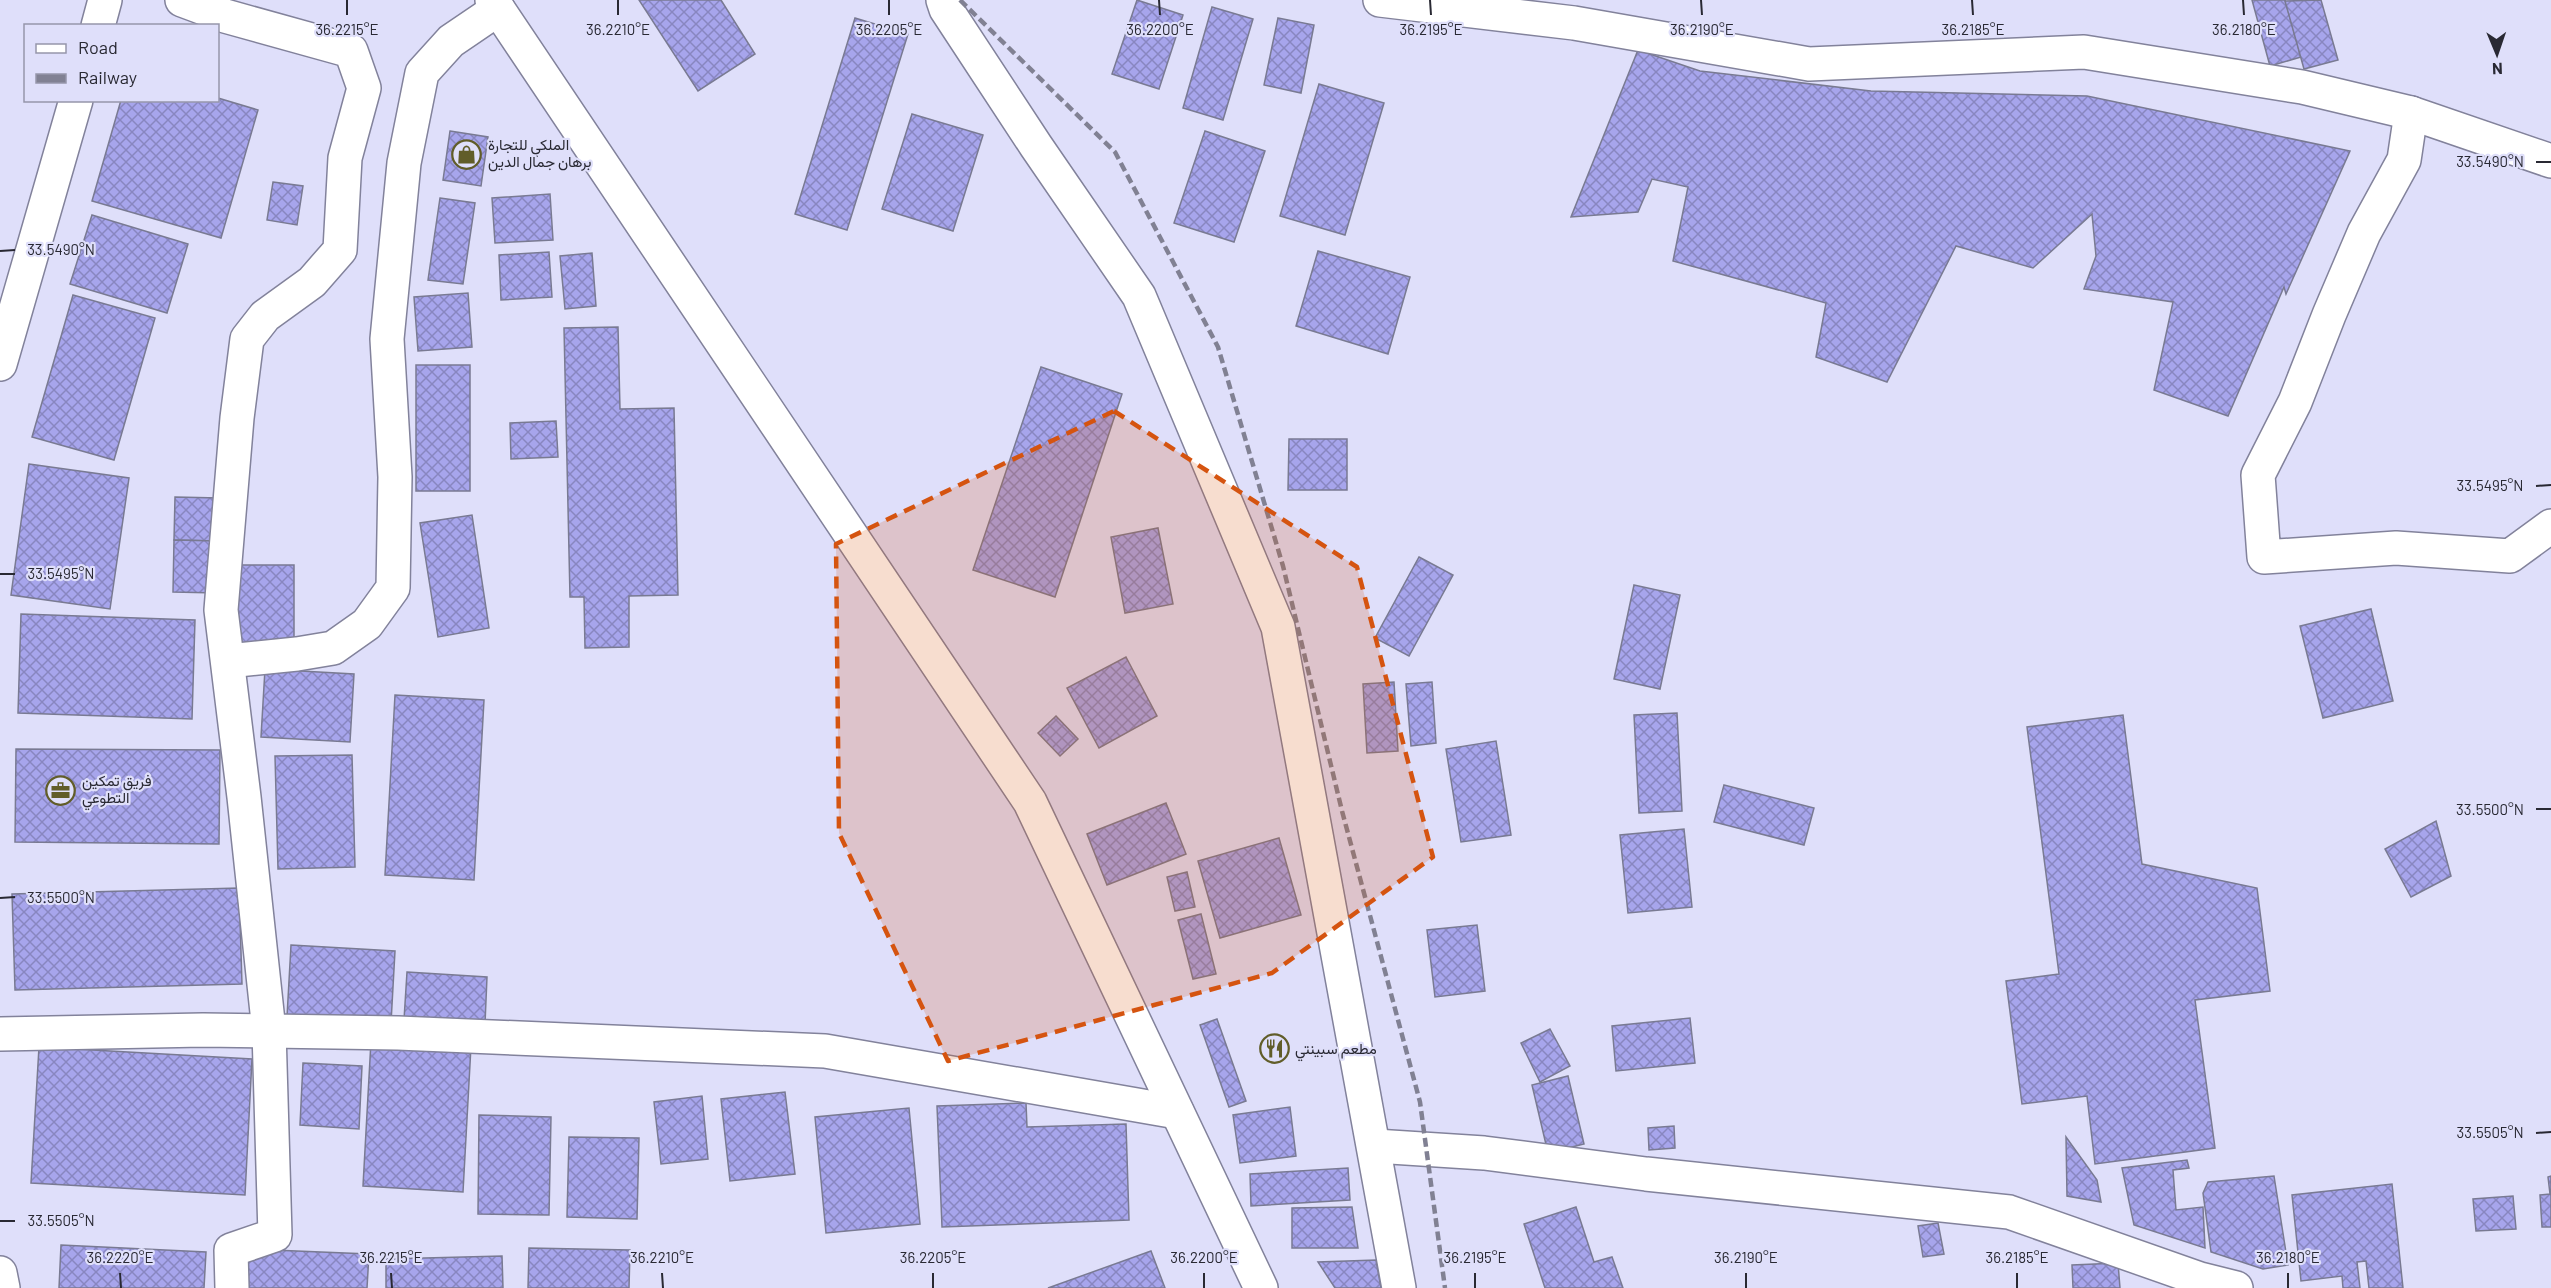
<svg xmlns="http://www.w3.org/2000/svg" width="2551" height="1288" viewBox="0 0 2551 1288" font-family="Barlow,Vazirmatn,sans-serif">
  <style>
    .building { fill: url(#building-cross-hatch); stroke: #797a92; stroke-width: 1.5 }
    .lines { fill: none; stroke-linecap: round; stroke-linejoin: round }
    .minor-casing { stroke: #82829b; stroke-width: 36 }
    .major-casing { stroke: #82829b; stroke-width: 36 }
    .minor { stroke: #fff; stroke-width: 33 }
    .major { stroke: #fff; stroke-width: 33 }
    .rail { stroke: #818193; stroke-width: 4.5; stroke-dasharray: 9 4.5; stroke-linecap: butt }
    .marked { fill: #d55410; fill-opacity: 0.2; stroke: #d55410; stroke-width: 4.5; stroke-dasharray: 12 8; stroke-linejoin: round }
    .ticks { fill: none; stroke: #292933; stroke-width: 2 }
    .labels { text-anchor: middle; stroke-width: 4.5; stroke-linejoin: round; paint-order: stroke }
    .poi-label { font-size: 15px; fill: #292933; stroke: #dfdffa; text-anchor: start }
    .ticks-label { font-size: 15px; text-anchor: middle; fill: #292933; stroke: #dfdffa; stroke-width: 4.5; stroke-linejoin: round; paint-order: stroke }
  </style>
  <defs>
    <pattern id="building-cross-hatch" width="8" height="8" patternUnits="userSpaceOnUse" patternTransform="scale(1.5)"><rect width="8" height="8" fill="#a7a5ec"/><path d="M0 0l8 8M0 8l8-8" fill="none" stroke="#8886c0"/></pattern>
  </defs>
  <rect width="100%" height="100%" fill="#dfdffa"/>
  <g class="building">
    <path d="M639 0H721L755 54 698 91Z"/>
    <path d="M1137 0 1183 15 1159 89 1112 74Z"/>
    <path d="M2252 0H2285L2301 57 2270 66Z"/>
    <path d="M2321 0 2338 60 2304 69 2285 1Z"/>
    <path d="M1212 7 1253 19 1223 120 1183 108Z"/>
    <path d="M855 18 908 34 847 230 795 214Z"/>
    <path d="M1278 18 1314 25 1301 93 1264 85Z"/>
    <path d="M1638 50 1700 71 1871 91 2087 96 2350 151 2286 294 2284 287 2228 416 2154 390 2173 302 2084 289 2096 256 2092 214 2033 268 1956 246 1887 382 1816 357 1826 303 1673 261 1688 187 1652 179 1638 212 1571 217Z"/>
    <path d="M1319 84 1384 103 1345 235 1280 216Z"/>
    <path d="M218 98 258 110 221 238 92 201 121 100H218Z"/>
    <path d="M912 114 983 135 953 231 882 209Z"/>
    <path d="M450 131 488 137 481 186 443 180Z"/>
    <path d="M1205 131 1265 151 1234 242 1174 223Z"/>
    <path d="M273 182 303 186 297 225 267 220Z"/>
    <path d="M550 194 553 240 495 243 492 198Z"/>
    <path d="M440 198 475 203 463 284 428 280Z"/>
    <path d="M92 215 188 244 167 313 70 284Z"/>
    <path d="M1318 251 1410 277 1388 354 1296 326Z"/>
    <path d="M549 252 552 297 501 300 499 255Z"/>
    <path d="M592 253 596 306 565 309 560 256Z"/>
    <path d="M468 293 472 347 418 351 414 297Z"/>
    <path d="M73 295 155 318 114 460 32 437Z"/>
    <path d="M618 327 620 409 674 408 678 595 629 596V647L585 648 584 597H570L564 328Z"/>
    <rect x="416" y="365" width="54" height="126"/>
    <path d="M1041 367 1122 394 1055 597 973 570Z"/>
    <path d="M556 421 558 457 511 459 510 423Z"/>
    <path d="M1289 439H1347V490H1288Z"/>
    <path d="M29 464 129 478 110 609 11 595Z"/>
    <path d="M175 497 219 498 218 541 174 540Z"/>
    <path d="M472 515 489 628 438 637 420 523Z"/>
    <path d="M1158 528 1173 604 1125 613 1111 537Z"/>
    <path d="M174 540 218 541 217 593 173 592Z"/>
    <path d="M1419 557 1453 575 1409 656 1375 638Z"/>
    <rect x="234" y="565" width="60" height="81"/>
    <path d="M1634 585 1680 595 1660 689 1614 679Z"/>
    <path d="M2371 609 2393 701 2323 718 2300 626Z"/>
    <path d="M21 614 195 620 192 719 18 713Z"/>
    <path d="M1126 657 1157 716 1099 748 1067 688Z"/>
    <path d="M265 669 354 674 350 742 261 737Z"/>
    <path d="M1394 682 1398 751 1367 753 1363 684Z"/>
    <path d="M1432 682 1436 743 1411 746 1406 684Z"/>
    <path d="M395 695 484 700 474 880 385 875Z"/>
    <path d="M1677 713 1682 811 1639 813 1634 715Z"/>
    <path d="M2123 715 2142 864 2257 888 2270 991 2195 1000 2215 1148 2095 1164 2087 1096 2022 1104 2006 981 2059 974 2027 727Z"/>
    <path d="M1056 716 1078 739 1060 756 1038 733Z"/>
    <path d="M1496 741 1511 835 1461 842 1446 749Z"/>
    <path d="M16 749 220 750 219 844 15 842Z"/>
    <path d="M352 755 355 867 278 869 275 756Z"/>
    <path d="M1724 785 1814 808 1804 845 1714 822Z"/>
    <path d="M1166 803 1186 854 1107 885 1087 834Z"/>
    <path d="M2436 821 2451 876 2411 897 2385 849Z"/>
    <path d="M1684 829 1692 907 1628 913 1620 835Z"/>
    <path d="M1279 838 1301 915 1220 938 1198 861Z"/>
    <path d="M1187 872 1195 907 1175 911 1167 877Z"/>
    <path d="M239 888 242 984 15 990 12 894Z"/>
    <path d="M1201 914 1216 974 1193 979 1178 920Z"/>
    <path d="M1477 925 1485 991 1435 997 1427 930Z"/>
    <path d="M291 945 395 951 391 1023 287 1017Z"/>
    <path d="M407 972 487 977 485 1024 404 1020Z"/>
    <path d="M1690 1018 1695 1063 1616 1071 1612 1026Z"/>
    <path d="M1217 1019 1246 1101 1229 1107 1200 1025Z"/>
    <path d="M1550 1029 1570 1066 1540 1082 1521 1043Z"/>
    <path d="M371 1041 471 1046 463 1192 363 1186Z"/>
    <path d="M39 1047 252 1059 245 1195 31 1183Z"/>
    <path d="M303 1063 362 1066 359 1129 300 1125Z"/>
    <path d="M1568 1076 1584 1144 1548 1153 1532 1085Z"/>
    <path d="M785 1092 795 1174 730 1181 721 1099Z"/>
    <path d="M702 1096 708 1159 661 1164 654 1102Z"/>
    <path d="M1026 1103 1027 1127 1126 1124 1129 1220 942 1227 937 1106Z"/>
    <path d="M1290 1107 1296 1156 1240 1163 1233 1115Z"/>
    <path d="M909 1108 920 1224 826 1233 815 1117Z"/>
    <path d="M479 1115 551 1117 549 1215 478 1214Z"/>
    <path d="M1674 1126 1675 1148 1649 1150 1648 1128Z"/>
    <path d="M569 1137 639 1138 637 1219 567 1217Z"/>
    <path d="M2066 1137 2097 1180 2101 1202 2067 1196Z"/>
    <path d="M2187 1160 2189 1168 2173 1170 2176 1210 2203 1207 2205 1248 2134 1225 2122 1168Z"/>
    <path d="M1348 1168 1350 1200 1251 1206 1250 1174Z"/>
    <path d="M2274 1176 2288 1265 2263 1269 2211 1252 2203 1193 2208 1182Z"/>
    <path d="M2551 1176V1227H2542L2540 1195 2550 1194 2548 1177Z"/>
    <path d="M2392 1184 2403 1288H2369L2366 1261 2357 1262 2360 1288H2343L2342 1276 2301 1281 2292 1195Z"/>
    <path d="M2513 1196 2516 1229 2476 1231 2473 1199Z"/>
    <path d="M1352 1207 1358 1248H1292V1208Z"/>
    <path d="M1576 1207 1594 1262 1612 1257 1623 1288H1545L1524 1224Z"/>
    <path d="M1938 1223 1944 1254 1923 1257 1918 1226Z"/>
    <path d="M61 1245 206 1252 204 1288H59Z"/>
    <path d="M529 1248 630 1250 629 1288H528Z"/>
    <path d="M245 1249 369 1254 367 1288H244Z"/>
    <path d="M1151 1251 1165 1288H1048Z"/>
    <path d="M502 1256 503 1288H386V1259Z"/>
    <path d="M1376 1260 1381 1288H1335L1318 1262Z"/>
    <path d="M2118 1263 2120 1288H2073L2072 1265Z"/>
  </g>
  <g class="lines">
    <defs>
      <g id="minor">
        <path d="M182 0 225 16 351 51 364 88 345 158 340 250 312 282 265 316 247 339 237 418 221 610 244 797 269 1031 275 1235 231 1250 232 1288"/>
        <path d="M943 0 946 9 1036 146 1139 296 1278 627 1399 1288"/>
        <path d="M1380 0 1574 23 1809 64 2084 52 2302 87 2411 113 2551 161"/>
        <path d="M98 26 105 0"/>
        <path d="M2411 113 2404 160 2364 233 2329 315 2295 402 2258 475 2264 557 2396 548 2510 556 2551 526"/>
        <path d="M0 364 76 100"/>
        <path d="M228 661 297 654 333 648 367 624 393 588 395 477 387 339 404 163 422 73 451 41 498 9"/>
        <path d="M0 1034 203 1030 398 1033 825 1051 1177 1112"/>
        <path d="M1375 1146 1484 1153 1646 1174 2009 1212 2200 1279 2236 1288"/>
        <path d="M0 1273 3 1288"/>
      </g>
      <path id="major" d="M492 0 1030 802 1261 1288"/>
    </defs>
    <use href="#minor" class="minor-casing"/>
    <use href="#major" class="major-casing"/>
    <use href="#minor" class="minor"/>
    <use href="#major" class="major"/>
    <path class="rail" d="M960 0 1115 152 1218 347 1283 566 1342 811 1420 1102 1445 1288"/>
  </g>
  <path class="marked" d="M1114 411 1357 567 1433 857 1272 973 948 1061 839 833 836 544Z"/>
  <path class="ticks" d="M347 0V15M618 0V15M889 0V15M1159 0 1160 15M1430 0 1431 15M1701 0 1702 15M1972 0 1973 15M2243 0 2244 15M2536 162H2551M0 251 15 250M2536 486 2551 485M0 574H15M2536 809H2551M0 898 15 897M2536 1133 2551 1132M0 1221H15M120 1273 121 1288M391 1273 392 1288M662 1273 663 1288M933 1273V1288M1204 1273V1288M1475 1273V1288M1746 1273V1288M2017 1273V1288M2288 1273V1288"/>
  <defs>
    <symbol id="shop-ring" viewBox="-11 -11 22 22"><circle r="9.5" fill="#dfdffa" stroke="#615d29" stroke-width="1.5"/><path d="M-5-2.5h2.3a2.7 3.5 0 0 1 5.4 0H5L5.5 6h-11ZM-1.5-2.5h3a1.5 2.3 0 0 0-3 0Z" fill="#615d29"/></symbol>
    <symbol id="office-ring" viewBox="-11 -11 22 22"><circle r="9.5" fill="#dfdffa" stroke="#615d29" stroke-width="1.5"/><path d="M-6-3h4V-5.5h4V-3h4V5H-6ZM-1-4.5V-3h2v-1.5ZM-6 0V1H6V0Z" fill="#615d29"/></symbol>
    <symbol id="restaurant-ring" viewBox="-11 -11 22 22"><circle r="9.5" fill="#dfdffa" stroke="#615d29" stroke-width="1.5"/><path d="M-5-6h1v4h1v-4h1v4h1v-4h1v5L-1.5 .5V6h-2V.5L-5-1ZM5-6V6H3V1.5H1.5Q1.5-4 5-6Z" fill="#615d29"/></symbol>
  </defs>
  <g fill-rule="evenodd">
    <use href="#shop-ring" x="450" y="138" width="33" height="33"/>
    <use href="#office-ring" x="44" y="774" width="33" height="33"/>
    <use href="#restaurant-ring" x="1258" y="1032" width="33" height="33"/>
  </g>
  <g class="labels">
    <g class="poi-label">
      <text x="488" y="150">الملكي للتجارة<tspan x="488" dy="17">برهان جمال الدين</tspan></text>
      <text x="82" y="786">فريق تمكين<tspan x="82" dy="17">التطوعي</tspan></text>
      <text x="1295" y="1054">مطعم سبينتي</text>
    </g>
  </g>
  <g class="ticks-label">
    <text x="347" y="35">36.2215°E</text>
    <text x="618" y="35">36.2210°E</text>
    <text x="889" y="35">36.2205°E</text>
    <text x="1160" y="35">36.2200°E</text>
    <text x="1431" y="35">36.2195°E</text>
    <text x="1702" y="35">36.2190°E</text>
    <text x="1973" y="35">36.2185°E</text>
    <text x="2244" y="35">36.2180°E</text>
    <text x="2490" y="167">33.5490°N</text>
    <text x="61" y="255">33.5490°N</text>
    <text x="2490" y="491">33.5495°N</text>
    <text x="61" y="579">33.5495°N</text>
    <text x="2490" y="815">33.5500°N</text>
    <text x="61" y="903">33.5500°N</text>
    <text x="2490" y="1138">33.5505°N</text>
    <text x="61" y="1226">33.5505°N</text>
    <text x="120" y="1263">36.2220°E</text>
    <text x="391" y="1263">36.2215°E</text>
    <text x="662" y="1263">36.2210°E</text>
    <text x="933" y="1263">36.2205°E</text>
    <text x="1204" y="1263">36.2200°E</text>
    <text x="1475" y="1263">36.2195°E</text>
    <text x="1746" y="1263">36.2190°E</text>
    <text x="2017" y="1263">36.2185°E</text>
    <text x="2288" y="1263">36.2180°E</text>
  </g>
  <rect x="24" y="24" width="195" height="78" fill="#dfdffa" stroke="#9696aa" stroke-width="1.5"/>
  <rect x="36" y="44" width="30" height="9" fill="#ffffff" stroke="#9696aa" stroke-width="1.5"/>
  <text x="78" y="54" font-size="18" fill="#292933">Road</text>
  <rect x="36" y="74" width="30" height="9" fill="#818193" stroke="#9696aa" stroke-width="1.5"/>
  <text x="78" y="84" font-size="18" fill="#292933">Railway</text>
  <g transform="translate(2497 54) rotate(178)" stroke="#dfdffa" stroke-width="4.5" paint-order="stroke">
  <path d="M0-4.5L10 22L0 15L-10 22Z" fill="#292933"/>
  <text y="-9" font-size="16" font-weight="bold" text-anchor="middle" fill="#292933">N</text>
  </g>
</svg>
